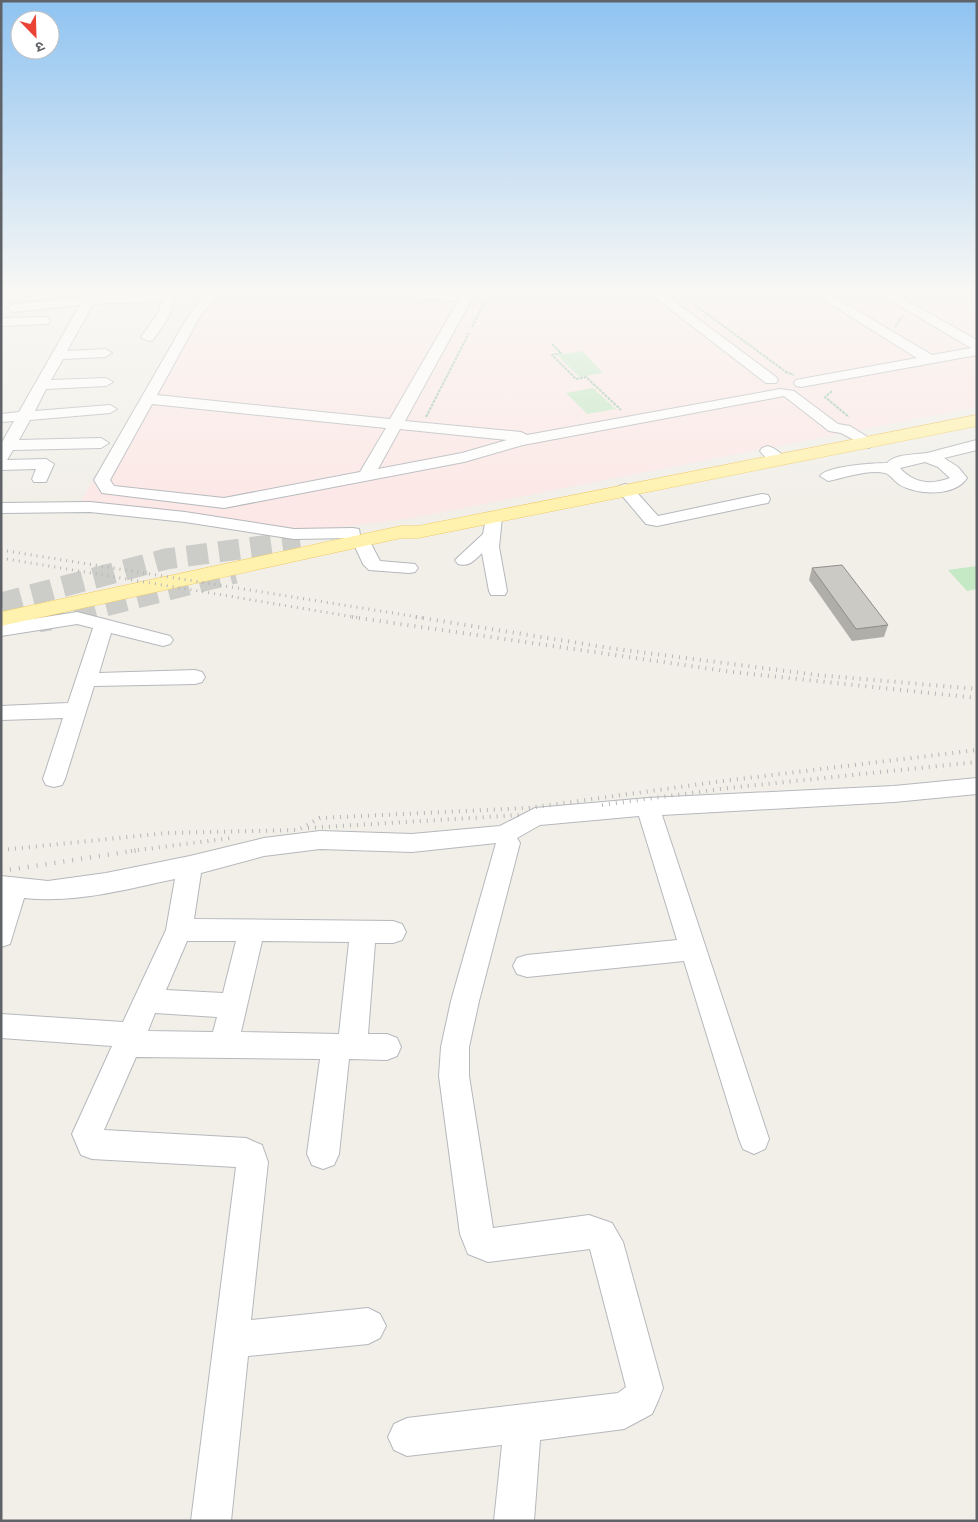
<svg xmlns="http://www.w3.org/2000/svg" width="978" height="1522" viewBox="0 0 978 1522" font-family="Manrope,'Noto Sans Devanagari',sans-serif">
  <style>
    .medical { fill: #fce8e6 }
    .green { fill: #c5e8c5 }
    .lines { fill: none; stroke-linecap: round; stroke-linejoin: round }
    .major-tunnel-far1 { stroke: #ccccc8; stroke-width: 21; stroke-dasharray: 21 11; stroke-linecap: butt }
    .major-tunnel { stroke: #ccccc8; stroke-width: 27; stroke-dasharray: 27 13; stroke-linecap: butt }
    .minor-casing { stroke: #b5b8bc; stroke-width: 2 }
    .major-casing { stroke: #f2c960; stroke-width: 1 }
    .path { stroke: #9cc7a9; stroke-width: 2; stroke-dasharray: 3 1; stroke-linecap: butt }
    .minor { fill: #fff; fill-rule: evenodd }
    .major { fill: #fff2af; fill-rule: evenodd }
    .rail-far2 { stroke: #b6b7b8; stroke-width: 3; stroke-dasharray: 1 5; stroke-linecap: butt }
    .rail-far1 { stroke: #b6b7b8; stroke-width: 4; stroke-dasharray: 1 6; stroke-linecap: butt }
    .rail { stroke: #b6b7b8; stroke-width: 4.5; stroke-dasharray: 1 8; stroke-linecap: butt }
    .wall { fill: #afaea9 }
    .building { fill: #cccac5; stroke: #8f8d8a }
  </style>
  <rect width="100%" height="100%" fill="#f1efe8"/>
  <path class="medical" d="M206 289H977V407L407 519 306 531 77 508Z"/>
  <g class="green">
    <path d="M582 351 603 373 579 377 557 355Z"/>
    <path d="M593 388 616 409 587 414 566 393Z"/>
    <path d="M977 566V589L967 591 948 570Z"/>
  </g>
  <g class="lines">
    <g class="major-tunnel-far1">
      <path d="M1 603 166 559 300 541"/>
      <path d="M43 618 85 611 235 573"/>
    </g>
    <path class="major-tunnel" d="M38 619 50 617"/>
    <defs>
      <g id="minor">
        <path d="M89 289H101L97 296 168 293 174 297C173 314 162 327 153 340L148 341 141 337 158 313 162 301 93 304 67 351 105 349 112 353 105 357 63 359 51 380 106 378 113 382 106 386 46 389 35 411 110 405 117 409 110 413 30 420 19 440 101 438 109 443 101 448 13 450 7 460 46 459 54 464 46 482H34L32 479 36 469 1 470V444L14 421 1 422V414L19 412 80 305 13 312 7 308 13 304 85 297Z"/>
        <path d="M208 289H220L198 320 157 395 390 419 458 301 398 297 392 293 398 289 462 294 465 289H477L405 421 521 432 527 435 780 389 794 391 838 424 850 426 877 443 869 448 841 433 829 431 784 396 523 445 464 462 224 508 102 493 94 480 186 320ZM152 404 386 428 360 472 224 498 114 486 110 480ZM400 429 507 440 462 453 378 469Z"/>
        <path d="M644 289H658L776 377 778 380 776 383H766Z"/>
        <path d="M806 289H821L932 355 971 348 871 289H886L977 340V355L801 387 796 386 794 383 796 380 801 379 917 358Z"/>
        <path d="M44 317 48 318 50 321 48 324 1 326V318Z"/>
        <path d="M977 440V450L944 458 958 467 967 478C955 497 918 495 900 485 895 482 890 474 885 473 868 469 844 478 828 481L820 476C827 466 874 463 887 463 898 452 917 456 931 452 946 448 961 444 977 440ZM925 462 938 467 950 478C932 485 914 484 900 468Z"/>
        <path d="M768 446C775 448 782 454 787 460L785 463C774 466 766 459 760 451L762 448Z"/>
        <path d="M625 484 631 486 658 516 762 494 768 495 770 499 768 503 762 504 657 526 646 524 619 492 617 489 619 486Z"/>
        <path d="M90 502 185 512 294 529 353 528 359 529 360 535 367 536 380 561 415 564 418 568 415 572 409 573 369 570 363 564 352 540 354 538 294 539 185 522 90 512 1 513V503Z"/>
        <path d="M493 512 499 513 502 517 499 547 507 591 505 595H491L489 591 482 553C474 561 469 567 458 564L455 560 483 534 487 513Z"/>
        <path d="M77 612 170 636 173 640 170 644 163 646 111 633 99 673 195 670 202 672 205 677 202 682 195 684 94 686 65 779 62 785 54 787 46 785 43 779 63 718 1 720V706L68 703 93 628 77 624 1 636V624Z"/>
        <path d="M977 778V794L894 802 662 815 769 1139 765 1149 754 1154 743 1149 739 1139 684 961 527 977 517 974 513 966 517 958 527 955 677 940 639 816 540 825 517 838 520 843 479 1001 469 1047V1076L493 1228 589 1215 612 1223 623 1242 663 1388 658 1401 652 1414 624 1429 540 1440 534 1521H494L502 1445 407 1456 394 1450 388 1437 394 1424 407 1418 618 1393 626 1387 590 1249 488 1262 468 1254 460 1234 439 1076 441 1047 451 1001 496 843 412 852 320 849 264 856 201 873 194 919 393 921 402 924 406 932 402 940 393 943H375L368 1034H387L397 1038 401 1047 397 1056 387 1060 349 1059 339 1154 334 1165 323 1169 312 1165 307 1154 320 1059 136 1057 104 1130 246 1138 262 1145 268 1162 251 1320 368 1308 380 1314 386 1326 380 1338 368 1344 248 1356 231 1521H191L236 1167 92 1159 81 1155 72 1134 112 1046 1 1038V1014L123 1022 166 930 175 879C126 889 75 904 24 898L10 944 1 947V876L48 881 106 873 190 856 264 838 320 831 412 834 500 826 535 808 648 798 894 786ZM187 941H236L223 993 166 990ZM262 941 349 942 339 1034 241 1032ZM155 1013 217 1017 213 1032 148 1031Z"/>
      </g>
      <path id="major" d="M977 415V426L418 538H401L1 626V612L401 526H418Z"/>
    </defs>
    <use href="#minor" class="minor-casing"/>
    <use href="#major" class="major-casing"/>
    <g class="path">
      <path d="M845 296 851 289"/>
      <path d="M695 305 786 372 794 375"/>
      <path d="M472 327 487 297"/>
      <path d="M895 327 903 315"/>
      <path d="M552 344 561 353 552 355 576 379 586 377 621 410"/>
      <path d="M832 391 825 397 849 417"/>
      <path d="M426 417 469 333"/>
    </g>
    <use href="#minor" class="minor"/>
    <use href="#major" class="major"/>
    <g class="rail-far2">
      <path d="M1 550 424 618"/>
      <path d="M1 558 360 618"/>
    </g>
    <g class="rail-far1">
      <path d="M352 617 732 672 977 698"/>
      <path d="M416 617 616 649 817 675 977 689"/>
      <path d="M602 805 728 788 977 762"/>
      <path d="M308 828 520 815"/>
      <path d="M1 850 167 833 298 830 320 818 528 808 723 781 977 750"/>
      <path d="M131 851 231 838"/>
    </g>
    <path class="rail" d="M1 871 139 850"/>
  </g>
  <path class="wall" d="M812 568 888 625 884 637 852 641 809 580Z"/>
  <path class="building" d="M842 565 888 625 856 629 812 568Z"/>
  <linearGradient id="sky" x2="0" y2="1"><stop stop-color="#8fc3f1"/><stop offset="0.58" stop-color="#f9f8f5"/><stop offset="1" stop-color="#f9f8f5" stop-opacity="0"/></linearGradient>
  <rect width="978" height="502" fill="url(#sky)"/>
  <rect width="978" height="1522" fill="none" stroke="#5f6368" stroke-width="5"/>
  <g transform="translate(35 35) rotate(157)"><circle r="24" fill="#ffffff" stroke="#bfc1c3"/>
  <path d="M0-4L9 19L0 12L-9 19Z" fill="#ea4335"/>
  <text y="-8" font-size="14" font-weight="bold" text-anchor="middle" fill="#5f6368">उ</text>
  </g>
</svg>
